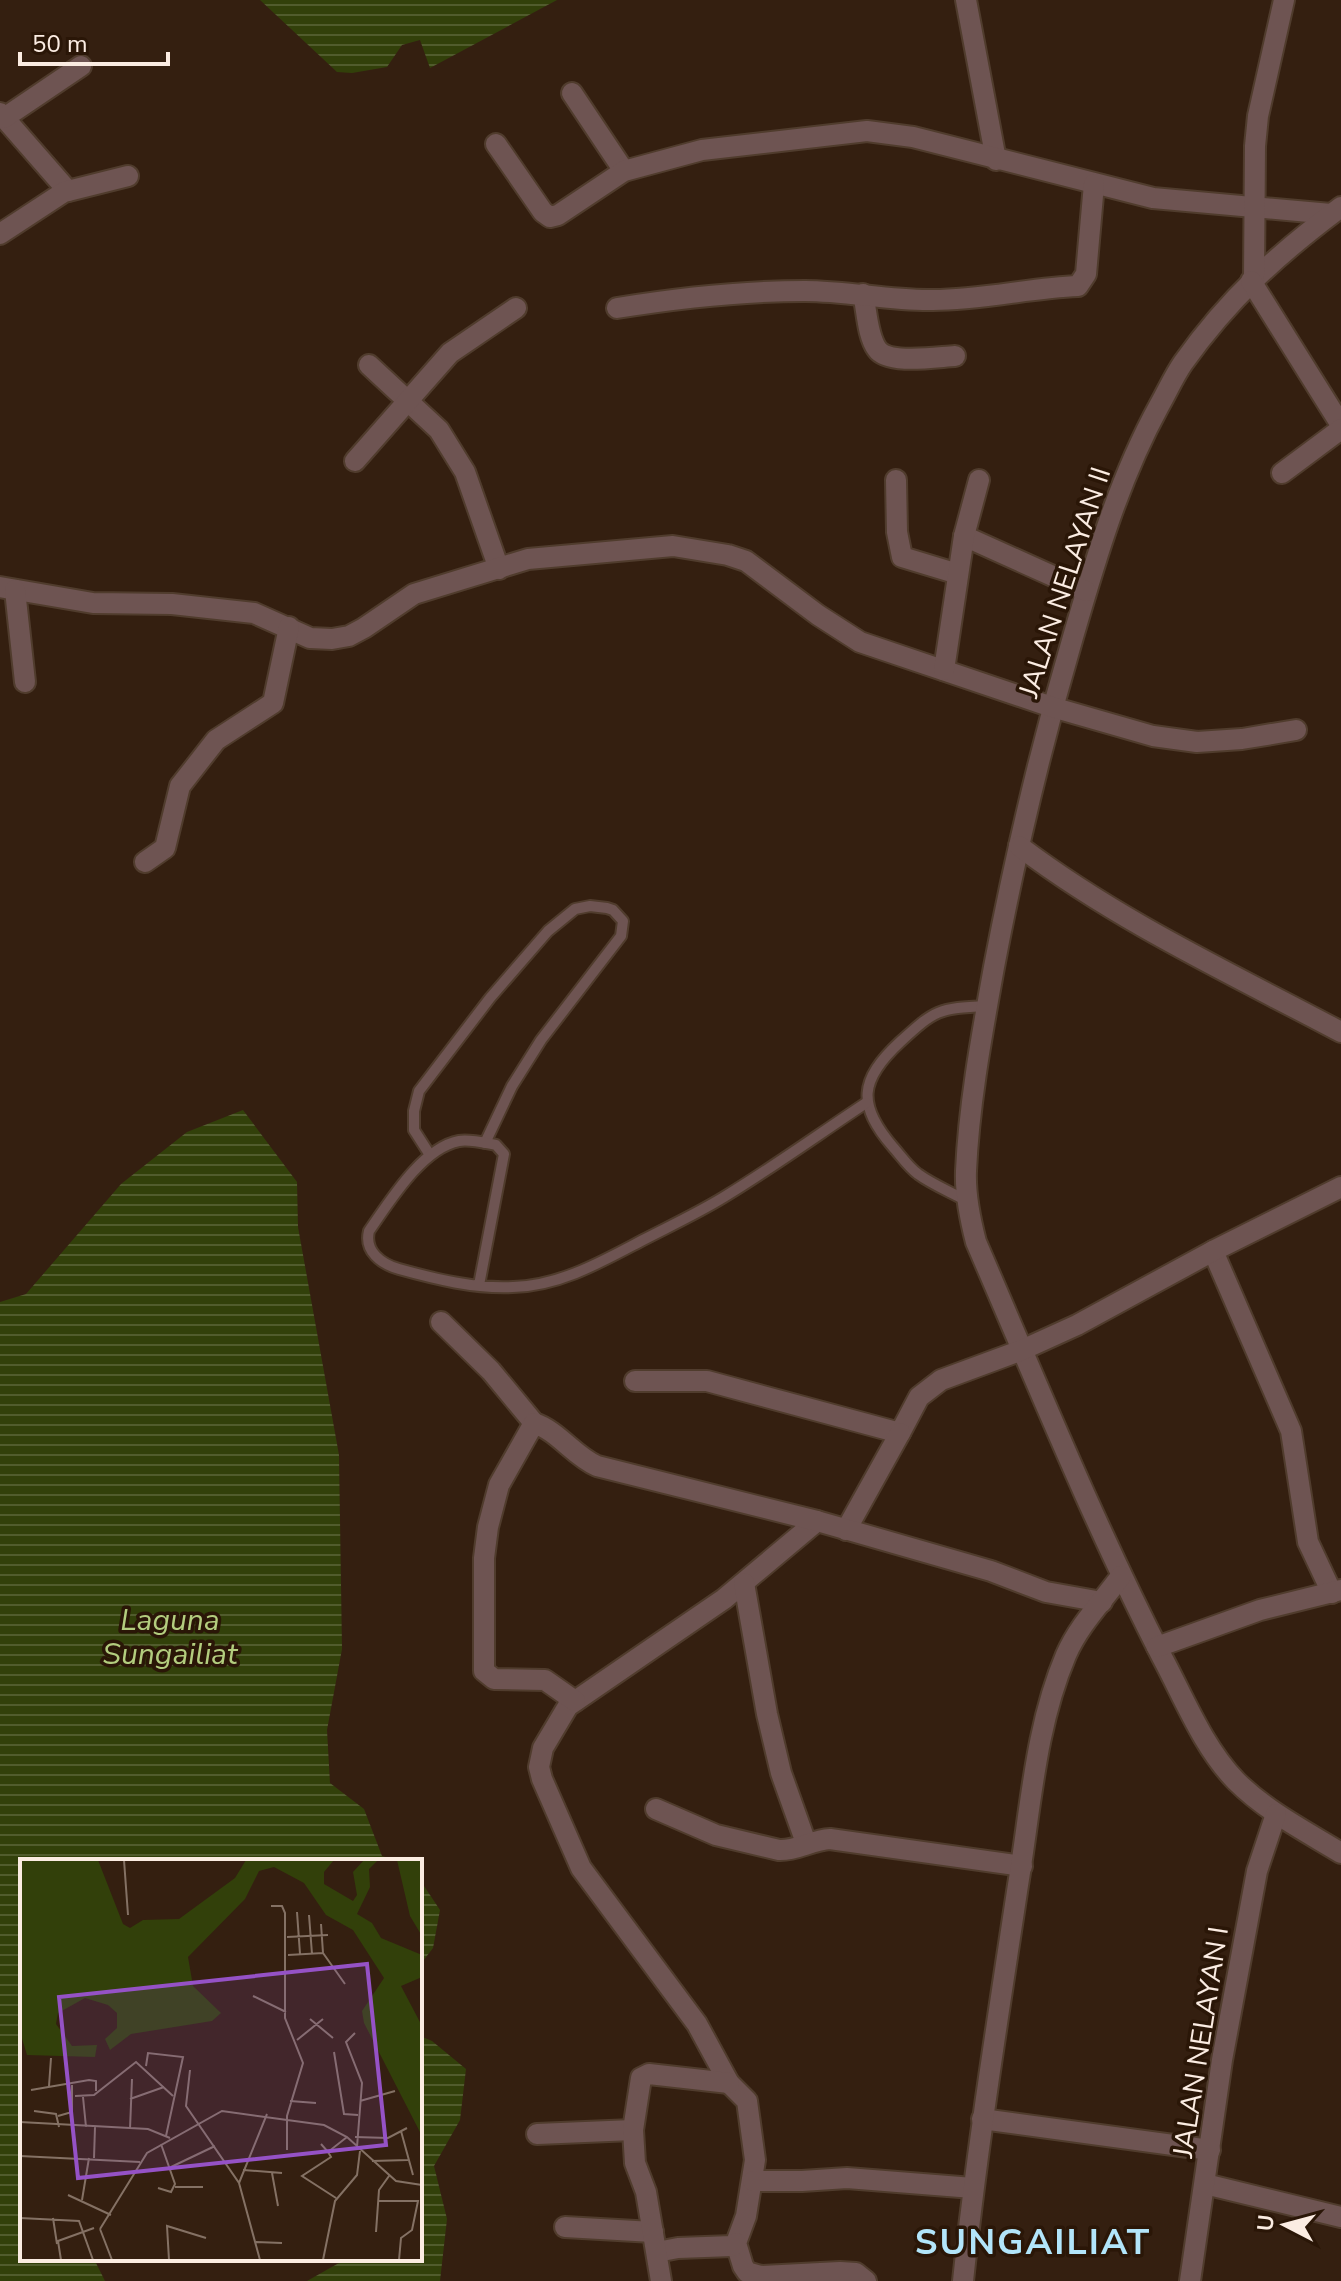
<svg xmlns="http://www.w3.org/2000/svg" width="1341" height="2281" viewBox="0 0 1341 2281" font-family="'Nunito Sans',sans-serif">
  <style>
    .water { fill: url(#water-rules) }
    .lines { fill: none; stroke-linecap: round; stroke-linejoin: round }
    .lane-casing { stroke: #503c2d; stroke-width: 14 }
    .street-casing { stroke: #503c2d; stroke-width: 24 }
    .lane { stroke: #6e5452; stroke-width: 10 }
    .street { stroke: #6e5452; stroke-width: 20 }
    .labels { text-anchor: middle; stroke-width: 7; stroke-linejoin: round; paint-order: stroke }
    .street-label { font-size: 28px; fill: #fbece2; stroke: #2a1607 }
    .water-label { font-size: 30px; font-style: italic; fill: #b3cd7e; stroke: #2a1607 }
    .district-label { font-size: 36px; font-weight: bold; letter-spacing: 2px; fill: #b2e5fa; stroke: #2a1607 }
    .inset-road { fill: none; stroke: #847164; stroke-width: 2 }
    .view { fill: #9552c6; fill-opacity: 0.15; stroke: #9552c6; stroke-width: 4 }
    .inset-edge { fill: none; stroke: #fbece2; stroke-width: 4 }
  </style>
  <defs>
    <pattern id="water-rules" width="6" height="5" patternUnits="userSpaceOnUse" patternTransform="scale(2)"><rect width="6" height="5" fill="#32400a"/><path d="M0 2.5h6" fill="none" stroke="#515c2d"/></pattern>
  </defs>
  <rect width="100%" height="100%" fill="#341f10"/>
  <g class="water">
    <path d="M260 0H557L430 68 420 40 402 45 387 67 352 73 337 72Z"/>
    <path d="M243 1110 297 1182 298 1227 339 1455 342 1649 327 1730 330 1783 364 1809 382 1856 398 1861H22V2259H94L105 2281H0V1302L26 1294 121 1184 187 1132Z"/>
    <path d="M420 1880 440 1910 433 1948 420 1965Z"/>
    <path d="M420 2036 432 2041 466 2069 460 2120 434 2166 447 2219 440 2281H307L346 2259H420Z"/>
  </g>
  <g class="lines">
    <defs>
      <g id="lane">
        <path d="M430 1155 414 1130V1111L419 1091 490 998 548 931 575 909 590 906 607 908 613 910 623 921 621 936 541 1040 512 1086 485 1143"/>
        <path d="M967 1201C951 1192 933 1185 918 1174 909 1168 901 1156 893 1147 857 1105 859 1080 900 1042 935 1010 938 1008 987 1006"/>
        <path d="M479 1285 504 1154 496 1145C485 1143 470 1139 459 1141 422 1148 390 1201 369 1231 364 1251 381 1264 399 1269 435 1279 475 1289 513 1287 560 1286 603 1261 643 1240 670 1226 698 1213 724 1197 772 1168 819 1134 866 1103"/>
      </g>
      <g id="street">
        <path d="M966 0 996 160"/>
        <path d="M572 93 624 171"/>
        <path d="M0 113 68 191"/>
        <path d="M4 118 81 66"/>
        <path d="M496 144 543 212 550 217 558 215 624 171 702 150 867 131 913 137 1153 198 1331 214"/>
        <path d="M1341 207C1278 254 1229 298 1183 363 1174 376 1167 392 1159 406 1119 479 1096 558 1073 637 1041 746 1015 856 994 967 982 1034 969 1103 966 1171 965 1195 970 1219 976 1242 1036 1381 1093 1522 1162 1657 1184 1698 1203 1747 1236 1781 1266 1811 1305 1831 1341 1853"/>
        <path d="M0 234 64 192 128 176"/>
        <path d="M1254 277 1255 146 1258 116 1284 0"/>
        <path d="M1251 281 1341 425"/>
        <path d="M863 294C867 310 867 335 877 349 888 365 936 357 955 356"/>
        <path d="M617 308C679 298 742 291 805 291 848 291 890 301 933 300 982 300 1029 288 1078 286L1086 274 1094 184"/>
        <path d="M369 365 439 430 465 472 499 569"/>
        <path d="M355 461 450 353 516 308"/>
        <path d="M1282 473 1341 429"/>
        <path d="M896 480 897 532 902 557 958 574"/>
        <path d="M964 536 1086 591"/>
        <path d="M0 587 93 603 172 604 254 613 310 638 332 639 349 636 364 628 414 594 528 559 673 546 728 555 746 561 818 615 860 642 1052 707 1153 736 1197 742 1242 739 1296 730"/>
        <path d="M15 590 25 682"/>
        <path d="M944 670 964 536 979 480"/>
        <path d="M1019 846C1118 921 1232 974 1341 1032"/>
        <path d="M145 862 165 848 180 786 216 740 273 703 289 627"/>
        <path d="M1213 1251 1291 1431 1308 1542 1332 1593"/>
        <path d="M441 1322 491 1371 534 1423"/>
        <path d="M635 1381H707L900 1433 919 1397 941 1380 1022 1350 1077 1325 1213 1251 1341 1187"/>
        <path d="M817 1521 724 1599 568 1706 543 1748 539 1767 542 1779 581 1868 697 2024 729 2083 747 2101 755 2160 746 2216 736 2243 743 2266 747 2272 761 2276 840 2272 856 2273 866 2281"/>
        <path d="M846 1530 900 1433"/>
        <path d="M744 1583 767 1714 781 1773 806 1843"/>
        <path d="M1157 1647 1260 1610 1341 1590"/>
        <path d="M575 1701 545 1680 494 1679 484 1671V1558L488 1527 499 1485 534 1423C558 1431 574 1456 597 1466L817 1521 991 1571 1046 1592 1102 1602"/>
        <path d="M656 1809 716 1835 779 1850C796 1851 812 1840 830 1839L1022 1866"/>
        <path d="M982 2119 1210 2150"/>
        <path d="M537 2134 633 2130"/>
        <path d="M753 2181H802L847 2178 973 2188"/>
        <path d="M1205 2184 1341 2217"/>
        <path d="M565 2227 653 2232"/>
        <path d="M657 2252 678 2248 732 2246 736 2243"/>
        <path d="M661 2281 646 2192 635 2163 633 2130 641 2078 649 2074 729 2083"/>
        <path d="M963 2281C977 2148 998 2017 1018 1885 1031 1807 1035 1728 1066 1655 1079 1625 1102 1602 1121 1576"/>
        <path d="M1190 2281 1222 2060 1257 1871 1276 1814"/>
      </g>
    </defs>
    <use href="#lane" class="lane-casing"/>
    <use href="#street" class="street-casing"/>
    <use href="#lane" class="lane"/>
    <use href="#street" class="street"/>
  </g>
  <g class="labels">
    <g class="street-label">
      <text transform="translate(1064 582) rotate(-72)" y="10">JALAN NELAYAN II</text>
      <text transform="translate(1200 2042) rotate(-81)" y="10">JALAN NELAYAN I</text>
    </g>
    <g class="water-label">
      <text x="170" y="1630">Laguna<tspan x="170" dy="34">Sungailiat</tspan></text>
    </g>
    <g class="district-label">
      <text x="1033" y="2254">SUNGAILIAT</text>
    </g>
  </g>
  <g transform="translate(20 1859)">
    <rect width="402" height="402" fill="#341f10"/>
    <path d="M0 1H78L103 65 110 69 123 61 159 60 215 19 226 1H314L304 13V25L333 42 337 36 333 13 344 1H358L349 10 350 28 337 55 352 64 361 79 402 96V118L381 127 402 167V277L344 164 342 152 364 119 333 71 306 56 284 24 254 8 239 12 225 40 168 98 173 127 201 154 192 162 111 175 90 191 85 180 97 169V154L88 146 65 139 38 154 36 165 52 187 77 186 75 198 7 196 0 173ZM377 1H402V77L390 57Z" fill="#32400a"/>
    <path class="inset-road" d="M104 1 108 56M251 47H262L265 54V159L283 204 267 257V291M277 53 280 95M289 56 292 95M301 65 303 94M267 78 308 76M268 96 303 94 325 125M233 137 266 153M290 160 313 179M335 174 326 183 342 224 337 288M277 181 303 160M314 193 324 255 338 256M126 207 128 194 163 198 146 277M170 211 166 247 219 324 240 401M29 227 31 199M11 231 69 221 76 222V232M55 237 74 236 116 203 153 237M63 238 66 268M110 240 144 228M270 242 296 244M340 242 375 232M14 252 36 255 39 268M38 257 52 253V226M0 263 128 270 150 279M110 270 112 220M381 272 393 316M335 278 368 279 387 269M301 285 308 293 327 278M308 293 311 298 282 317 316 339M0 297 120 303M74 299 75 268M352 302 388 301M151 308 195 287M223 311 262 314M252 314 258 347M219 324 247 255M155 328H183M138 329 151 333 155 325 141 285M48 336 91 356M62 341 69 299M359 342H398L392 371 381 379 379 401M0 359 59 362 73 401M33 359 37 385M80 370 127 294 202 252 304 266 327 278 376 322 402 326M80 370 92 401M356 373 359 331 369 317M236 383 262 384M41 401 38 382 74 369M149 401 147 367 186 379M303 401 315 342 337 316 340 292"/>
    <path class="view" d="M347 105 366 286 58 319 39 138Z"/>
    <rect width="402" height="402" class="inset-edge"/>
  </g>
  <g transform="translate(1285 2225) rotate(276)" stroke="#2a1607" stroke-width="6" paint-order="stroke">
  <path d="M0-6L14 30L0 20L-14 30Z" fill="#fbece2"/>
  <text y="-12" font-size="22" font-weight="bold" text-anchor="middle" fill="#fbece2">U</text>
  </g>
  <path d="M20 52v12h148v-12" fill="none" stroke="#fbece2" stroke-width="4"/>
  <text x="32" y="52" font-size="24" fill="#fbece2" stroke="#2a1607" stroke-width="6" paint-order="stroke">50 m</text>
</svg>
